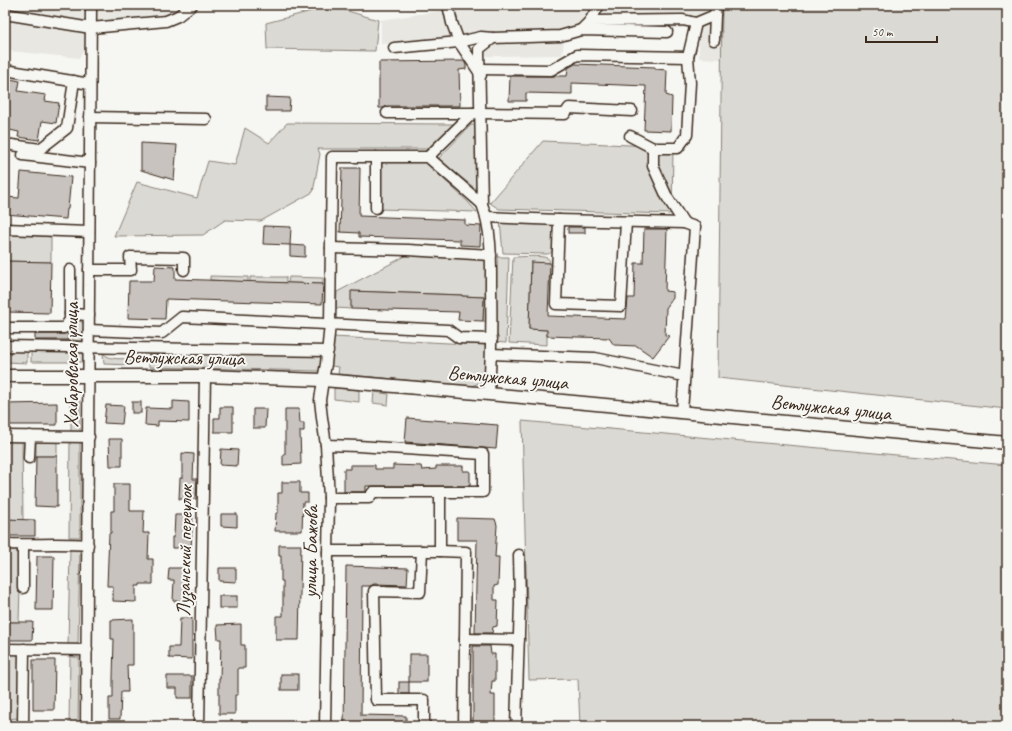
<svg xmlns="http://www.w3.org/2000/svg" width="1012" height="731" viewBox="0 0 1012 731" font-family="Caveat,sans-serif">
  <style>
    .built { fill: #e8e7e2 }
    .green { fill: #dad9d3; stroke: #8a8278 }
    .building { fill: #c8c3be; stroke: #3b2a1e }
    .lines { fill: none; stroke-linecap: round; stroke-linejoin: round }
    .minor-casing { stroke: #3b2a1e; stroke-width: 13 }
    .major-casing { stroke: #3b2a1e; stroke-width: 15 }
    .minor { stroke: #f6f6f2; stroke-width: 10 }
    .major { stroke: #f6f6f2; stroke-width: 12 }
    .labels { text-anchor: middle; stroke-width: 4; stroke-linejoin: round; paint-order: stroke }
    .street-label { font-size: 20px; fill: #3b2a1e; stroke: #f6f6f2 }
  </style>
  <rect width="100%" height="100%" fill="#f6f6f2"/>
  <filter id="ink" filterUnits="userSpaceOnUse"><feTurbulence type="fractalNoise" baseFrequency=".025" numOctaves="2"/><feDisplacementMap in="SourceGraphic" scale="8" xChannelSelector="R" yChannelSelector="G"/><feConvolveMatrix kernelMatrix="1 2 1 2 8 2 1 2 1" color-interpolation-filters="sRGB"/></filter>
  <g filter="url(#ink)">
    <g class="built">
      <path d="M5 5H173L172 26 103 22 79 58 10 51 5 49Z"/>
      <path d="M478 5H733V60L699 58V28L566 27 562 55 487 56 477 38 381 44V20Z"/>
    </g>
    <g class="green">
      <path d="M722 5H1007V409L718 378Z"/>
      <path d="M331 6 378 20 375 51 267 49 266 23Z"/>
      <path d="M287 123 454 124 429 149H318L320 154 313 192 261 221 225 220 203 235 114 236 137 182 197 198 208 161 235 165 245 128 269 143Z"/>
      <path d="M471 125H478L477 190 438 159Z"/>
      <path d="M543 141 673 147 672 214 499 209 490 203Z"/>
      <path d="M421 158 468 202 477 212 379 209 382 160Z"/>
      <path d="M500 221 554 224C555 229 555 247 552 251 550 254 549 254 546 254L503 253Z"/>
      <path d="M5 233 51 237V262L5 261Z"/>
      <path d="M413 252 487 257 488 322 483 321 484 297 462 296V295L352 291 351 309 336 308 337 292Z"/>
      <path d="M495 257H509L506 343 495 342Z"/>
      <path d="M513 257C520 257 541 255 547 258 550 259 549 260 550 263H531L529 329 547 330V345L509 343Z"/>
      <path d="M210 276 248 277V282L210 280Z"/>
      <path d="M250 277H286V283L250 282Z"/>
      <path d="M289 277 323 278V284L288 283Z"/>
      <path d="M76 321H80L84 324V340C81 341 77 341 73 340 72 334 71 326 75 322Z"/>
      <path d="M333 337 487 345C487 355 489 370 483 379 481 383 476 384 472 386L338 374 339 367 331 366Z"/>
      <path d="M6 348 27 349V363L6 362Z"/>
      <rect x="31" y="349" width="52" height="13"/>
      <path d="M149 349 321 353V371L149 367Z"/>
      <path d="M103 353C110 361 122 358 131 359V365L104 364Z"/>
      <path d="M334 388 359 390V402L334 399Z"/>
      <path d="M374 392 389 394 388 405 373 403Z"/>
      <rect x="71" y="401" width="9" height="31"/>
      <path d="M522 421 1007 465V726H580L578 679 529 680Z"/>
      <path d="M5 438H22L23 520 5 519Z"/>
      <rect x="36" y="439" width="21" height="17"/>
      <path d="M70 442H80V537H69Z"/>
      <path d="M5 549 21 550 19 622H5Z"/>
      <path d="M70 549H80L78 646H68Z"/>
      <path d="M5 654H20L19 718 5 719Z"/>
      <path d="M70 657H79L78 726 69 725Z"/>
    </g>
    <g class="building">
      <path d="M464 61 466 65V69L459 70 460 106H387L383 108H379V62Z"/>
      <path d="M575 64 655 67V69L667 70 666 95 672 97 671 131 644 130 646 86 572 83V94L526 93V101H509L510 76H567L568 68Z"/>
      <path d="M5 78 20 81 18 91 46 95 45 101 59 103 56 123 42 121 39 140 18 137 19 132 5 129 7 111H5Z"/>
      <path d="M266 97 290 98 289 111H266Z"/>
      <path d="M141 143 177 145 174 180 141 170Z"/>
      <path d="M342 168H360L359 216 465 220V225L481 226 480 246 460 245V240L359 237V233L340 232Z"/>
      <path d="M21 172 71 177 68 209H67L66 219 5 214V197L19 198Z"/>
      <path d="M264 226 291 227 290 245 263 244Z"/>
      <rect x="568" y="227" width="17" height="6"/>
      <path d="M644 229H667L665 291 673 292V298L666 308 665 335 669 336 653 357 637 346 614 345 609 338 547 336V330L529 329 531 262 550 263 548 316 626 319 628 298H634L635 263H643Z"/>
      <path d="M290 245 305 246V257L290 256Z"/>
      <path d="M5 261 51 262 50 313 5 312Z"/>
      <path d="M155 266 175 267V279L323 284 322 304 166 299 165 319 128 318 129 281H154Z"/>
      <path d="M351 291 462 295V296L484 297 483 321 458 320 459 312 351 309Z"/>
      <path d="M68 333V340H35V334H64Z"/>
      <path d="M173 401 189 402V422L158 421V426L145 425 146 408 173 409Z"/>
      <rect x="132" y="402" width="9" height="11"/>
      <path d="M57 403V425H5V404Z"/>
      <path d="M106 405 124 406 122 424 104 423Z"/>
      <path d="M220 407H233V432H214V418H220Z"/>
      <path d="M253 409H266L265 428H253Z"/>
      <path d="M285 409H299L300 423H304V431H300L301 464 283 465V454H285Z"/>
      <path d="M407 418 498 425 496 449 405 442Z"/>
      <path d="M109 439H122V466H110Z"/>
      <path d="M221 449 238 450 237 466 220 465Z"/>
      <path d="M182 453 194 454 193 479H197L196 499H179L180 478H182Z"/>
      <path d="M36 456H57V507L35 506Z"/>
      <path d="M350 465H375V469H393V465L421 466 422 470 436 469V466H463V471H470V486H366V492H344V469H350Z"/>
      <path d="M282 482H300V493H308V502H303L302 531H275L276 513H278V493H282Z"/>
      <path d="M114 484H130V511H144L143 533H149L148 559H153V584H140V586H136V602L113 601V586H107L109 533H111V511H114Z"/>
      <path d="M221 514H237V527L221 526Z"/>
      <path d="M175 515H193L191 548H172V537H174Z"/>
      <path d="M457 518 495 519 497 525 495 557H499L498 585 494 586V600H498L497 626 493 627 492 633H475L477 540H457Z"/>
      <path d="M5 519 35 520V536H5Z"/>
      <path d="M279 545H301L299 640H276V616H283V581H281V556H279Z"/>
      <path d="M37 556H54L53 610H36Z"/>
      <path d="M346 566 408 568 407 585 374 584 370 586H362L361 715 406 716V726H344Z"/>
      <path d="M169 568H187V590H193V601H173L174 580H168Z"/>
      <path d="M219 568H236V582L219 581Z"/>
      <rect x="219" y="596" width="18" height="12"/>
      <path d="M180 618H192V659L169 658V647H179Z"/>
      <path d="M133 619V665H127L128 692H121L120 719H109V698H113V678L114 639H111V620Z"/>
      <path d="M5 622H33L32 640H5Z"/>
      <path d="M241 624V645H245V668H238V695H235V714H219V679H220L221 639H218L217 625Z"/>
      <path d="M473 646H490L491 654H495V681H492L491 695H495V723H491V726H473Z"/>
      <rect x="409" y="654" width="18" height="28"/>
      <path d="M33 660H55L54 710H33Z"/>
      <rect x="281" y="674" width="17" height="16"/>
      <path d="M167 676H192V698H177V688H167Z"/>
      <rect x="399" y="682" width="10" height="12"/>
    </g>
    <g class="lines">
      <defs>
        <g id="minor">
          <path d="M448 5 452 23 459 42 481 75"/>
          <path d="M5 14 91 28 166 21 178 16 192 5"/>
          <path d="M590 21 599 5"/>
          <path d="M581 30 590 21 683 20 696 23"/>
          <path d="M714 40 715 15"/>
          <path d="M394 48 459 42 481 37 493 38"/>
          <path d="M480 69 551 70 577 55 688 57"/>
          <path d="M5 70 90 84"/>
          <path d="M387 113H481L565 114 569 108 632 111"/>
          <path d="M90 117 206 119"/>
          <path d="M630 136 653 148V166L667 197 684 223"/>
          <path d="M5 144 40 149 67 128 74 81"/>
          <path d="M653 148H678L687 135 690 83 688 57 696 23 715 15 716 5"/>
          <path d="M23 155 90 163"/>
          <path d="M376 157V208"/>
          <path d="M428 157 473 113"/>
          <path d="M487 217 559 220 684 223 695 227 682 412"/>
          <path d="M559 220 556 304 621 306 626 222"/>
          <path d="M5 229 89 232"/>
          <path d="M331 248 408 250 491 255"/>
          <path d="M70 270V314L89 315"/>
          <path d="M89 270H131L130 257 184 258V270"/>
          <path d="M5 328H64L70 320V314"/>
          <path d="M89 330 162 333 182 317 448 330 459 338 492 339"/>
          <path d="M5 346 328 351"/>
          <path d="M492 354 595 358 684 376"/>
          <path d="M489 394C491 359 492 324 491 289 491 261 492 231 482 204L479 49 493 38 560 36 581 30 667 32"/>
          <path d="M5 436 89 437"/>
          <path d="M326 445 358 446 483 454V492H373L369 498H329"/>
          <path d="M29 458 30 436"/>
          <path d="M5 544C33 545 60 543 88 545"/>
          <path d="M422 551 420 592 374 591 376 700H424V726"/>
          <path d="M440 551V493"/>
          <path d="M328 552 333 551H440L466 552 464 726"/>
          <path d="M23 588V545"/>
          <path d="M465 639 519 640"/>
          <path d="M5 649 87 650"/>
          <path d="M23 726 24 649"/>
          <path d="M86 726 91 5"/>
          <path d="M199 726 205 376"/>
          <path d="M325 726 329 498 326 445 322 418 320 400 323 380 326 364 330 324 332 157H428L482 204"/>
          <path d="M516 726 520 603 519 555"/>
        </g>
        <path id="major" d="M5 376H205L323 380 489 394 1007 443"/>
      </defs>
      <use href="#minor" class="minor-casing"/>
      <use href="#major" class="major-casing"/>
      <use href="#minor" class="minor"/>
      <use href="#major" class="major"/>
    </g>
  </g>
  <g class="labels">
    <g class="street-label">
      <text transform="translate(184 357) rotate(1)" y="7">Ветлужская улица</text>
      <text transform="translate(71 365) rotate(-90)" y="7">Хабаровская улица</text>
      <text transform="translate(508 377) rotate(5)" y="7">Ветлужская улица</text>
      <text transform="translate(831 407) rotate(6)" y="7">Ветлужская улица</text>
      <text transform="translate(184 551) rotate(-89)" y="7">Лузанский переулок</text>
      <text transform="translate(310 552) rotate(-89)" y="7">улица Бажова</text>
    </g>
  </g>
  <rect width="1012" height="731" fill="none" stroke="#f6f6f2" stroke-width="20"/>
  <rect x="10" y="10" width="992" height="711" fill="none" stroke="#3b2a1e" stroke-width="1.5" filter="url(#ink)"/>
  <path d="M866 36v6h71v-6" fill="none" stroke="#3b2a1e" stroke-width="2"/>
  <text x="872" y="36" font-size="12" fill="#3b2a1e" stroke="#f6f6f2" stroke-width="3" paint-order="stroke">50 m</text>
</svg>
